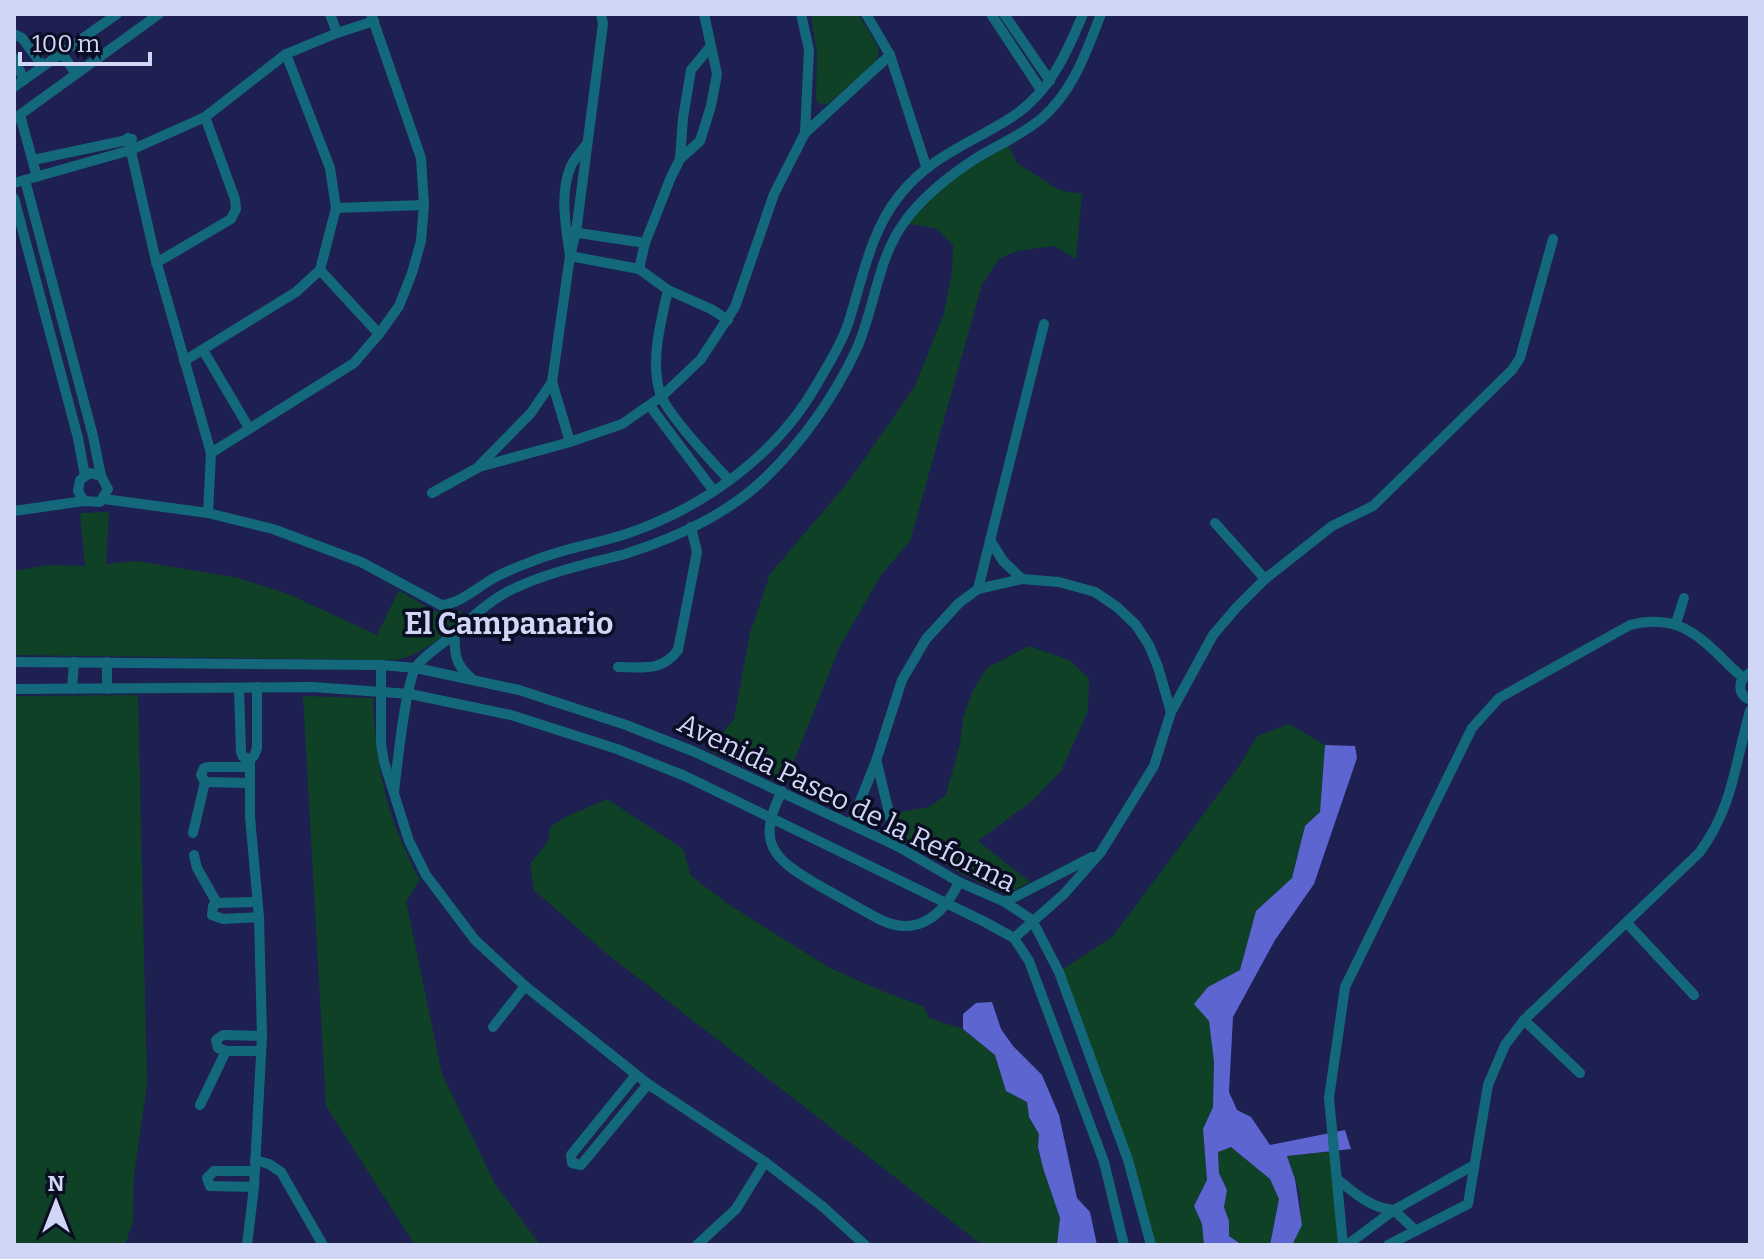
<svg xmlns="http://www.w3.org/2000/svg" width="1764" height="1259" viewBox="0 0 1764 1259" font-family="Bitter,serif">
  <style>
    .green { fill: #0f4127 }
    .water { fill: #5c65d0 }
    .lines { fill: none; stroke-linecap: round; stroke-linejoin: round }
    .street { stroke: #13697b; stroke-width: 10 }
    .labels { text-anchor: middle; stroke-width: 7; stroke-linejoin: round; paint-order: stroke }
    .street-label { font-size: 28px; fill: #d0d6f5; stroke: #0b0e23 }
    .neighbourhood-label { font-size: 30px; font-weight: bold; fill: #d0d6f5; stroke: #0b0e23 }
  </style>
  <rect width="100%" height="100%" fill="#1d2051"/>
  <g class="green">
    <path d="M811 14H858L879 48 877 62 826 105 819 104 816 99 817 54Z"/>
    <path d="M1007 143 1017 163 1059 190 1082 194 1076 259 1054 246 1017 251 999 259 982 284 910 541 881 575 840 646 785 784 708 750 734 719 750 633 770 574 849 481 915 386 943 316 952 274 953 245 935 228 904 223 941 186Z"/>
    <path d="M109 512 106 564 137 561 238 578 288 594 377 635 399 590 433 611H460L464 617C443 637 425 653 396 660L14 655V571L48 565 85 566 80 513Z"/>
    <path d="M1029 646 1069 660 1089 678 1088 711 1061 771 1033 800 978 841 1030 882 1006 895 962 874 901 840 894 813 929 807 946 795 960 743 963 717 973 690 987 668Z"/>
    <path d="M138 695 147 1085 134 1175 133 1221 125 1245H14V696Z"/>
    <path d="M303 696 373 698C376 770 386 816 420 880L406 901 442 1074 495 1184 540 1245H415L326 1106Z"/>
    <path d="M1289 724 1325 745 1320 812 1305 827 1292 878 1256 911 1240 970 1208 987 1214 1062 1213 1107 1203 1129 1207 1180 1194 1206 1202 1224 1204 1245H1154L1060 971 1113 936 1240 765 1257 736Z"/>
    <path d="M607 799 683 849 691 876 731 906 830 968 882 991 923 1006 929 1018 963 1029 995 1055 1006 1091 1027 1102 1029 1117 1039 1134 1038 1151 1060 1218 1057 1245H985L977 1241 606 953 534 890 530 864 548 841 550 827 566 817Z"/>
    <path d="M1231 1147 1270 1179 1279 1199 1270 1245H1242L1229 1236V1221L1224 1207 1227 1190 1219 1173 1218 1151Z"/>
    <path d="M1334 1151 1342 1245H1292C1308 1212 1300 1189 1287 1156Z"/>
  </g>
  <g class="water">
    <path d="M1325 745 1355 746 1357 758 1314 884 1275 940 1233 1017 1229 1092 1237 1110 1251 1117 1270 1145 1345 1130 1351 1149 1287 1156 1295 1179 1302 1225 1292 1245H1270L1279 1199 1270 1179 1231 1147 1218 1152 1219 1173 1227 1190 1224 1207 1229 1221V1236L1242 1245H1204L1202 1224 1194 1206 1207 1180 1203 1129 1213 1107 1214 1062 1209 1021 1194 1004 1208 987 1240 970 1256 911 1292 878 1305 826 1320 812Z"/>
    <path d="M992 1002 1001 1029 1013 1046 1042 1075 1059 1115 1077 1198 1090 1212 1097 1245H1057L1060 1218 1043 1168 1038 1147 1039 1134 1029 1117 1027 1102 1006 1091 995 1055 963 1029V1014L976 1003Z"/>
  </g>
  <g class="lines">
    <g class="street">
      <path d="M330 14 337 33"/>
      <path d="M704 14 717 74 711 106 700 141 680 159 671 177 645 243 639 269 668 290C661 322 650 360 660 393 666 413 713 463 729 480"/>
      <path d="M801 14 809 50 805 133"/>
      <path d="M866 14 890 55 926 166"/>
      <path d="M991 14 1041 90"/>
      <path d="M1004 14 1050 81"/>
      <path d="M14 34 22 38 43 66"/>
      <path d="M61 52 76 74"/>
      <path d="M14 58 24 80"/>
      <path d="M14 87 117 14"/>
      <path d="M20 115 37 177"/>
      <path d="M14 119 159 14"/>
      <path d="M128 138 155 257 211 453 208 513"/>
      <path d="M586 145C581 152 574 159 571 166 559 194 566 227 570 256L639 269"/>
      <path d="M680 159 683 118 691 70 710 47"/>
      <path d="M33 160 132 139"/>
      <path d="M25 180 93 436 101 476"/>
      <path d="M14 183 131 150 205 117 286 54 337 33 374 21"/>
      <path d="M14 198 78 438 85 476"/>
      <path d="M336 208 424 205"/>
      <path d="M572 232 645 243"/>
      <path d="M156 263 231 219 236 209 235 199 205 117"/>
      <path d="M320 270 379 334"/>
      <path d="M668 290 711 309 728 320"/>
      <path d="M203 350 249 428"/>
      <path d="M184 361 296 292 320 270 336 208 330 168 286 54"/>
      <path d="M552 382 570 442"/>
      <path d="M650 406 713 490"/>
      <path d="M211 453 354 363 379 334 399 306 412 273 421 241 424 205 421 158 371 14"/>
      <path d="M480 465 531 413 552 382 570 256 576 232 603 24 601 14"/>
      <path d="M432 493 479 467 570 442 622 424 661 397 701 359 735 307 774 194 805 133 890 55"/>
      <path d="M104 499 208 513 273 529 361 562 441 605C462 603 476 588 494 578 506 571 520 566 533 561 563 548 596 544 626 534 703 508 777 455 817 384 828 365 841 345 848 324 862 281 870 232 899 196 930 156 972 143 1012 117 1049 93 1067 53 1083 14"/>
      <path d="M14 511 84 501 100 502 108 489 101 476 90 473 80 480 78 491 84 501"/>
      <path d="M1215 523 1265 579"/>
      <path d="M990 540 1003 561 1022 579"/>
      <path d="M978 589 1044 324"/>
      <path d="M1676 623 1684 598"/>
      <path d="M455 633C454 652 455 665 471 678"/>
      <path d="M14 662 381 665 416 668 519 690 626 725 695 752 897 846 959 882 1005 902 1032 920 1059 972 1128 1160 1151 1245"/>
      <path d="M107 662V689"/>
      <path d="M381 665V744L384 762 409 841 426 875 475 940 525 986 648 1084 765 1162 822 1206 865 1245"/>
      <path d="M618 667C642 667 662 672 678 650L697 552 691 527"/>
      <path d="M1750 673C1737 680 1737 694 1750 700"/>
      <path d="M239 688 241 752 243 757 250 759"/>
      <path d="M14 689 312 687 410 694 511 715 617 749 685 776 985 922 1014 938 1029 961 1104 1162 1124 1245"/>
      <path d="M72 689 74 662"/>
      <path d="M1171 712 1213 635 1237 607 1265 579 1332 526 1373 506 1512 370 1520 358 1553 239"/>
      <path d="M877 763 897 846"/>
      <path d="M249 767H208L204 768 201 775 205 782 249 783"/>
      <path d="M782 791C756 843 772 858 818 885 838 896 858 908 879 919 916 938 943 916 959 882"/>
      <path d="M394 792C397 768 405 685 416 667 423 657 438 647 448 639 468 621 490 599 515 588 549 572 588 564 625 554 672 539 726 515 763 480 801 444 835 396 857 348 875 307 877 261 903 224 920 199 950 175 975 159 997 145 1021 136 1042 118 1074 90 1086 52 1101 14"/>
      <path d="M851 824 876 761 902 680 926 639 959 603 978 589 1022 579 1059 582 1095 592 1117 607 1136 625 1149 645 1158 667 1171 712 1154 766 1101 852 1064 894 1014 938"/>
      <path d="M193 833 205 782"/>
      <path d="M194 855 197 868 217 903"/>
      <path d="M257 902 217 903 213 906 212 915 223 919 259 917"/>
      <path d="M1005 902 1092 857"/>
      <path d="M1627 923 1694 995"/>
      <path d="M1524 1020 1580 1073"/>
      <path d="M493 1027 525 986"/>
      <path d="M261 1051H226L218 1048 216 1040 223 1035 262 1036"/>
      <path d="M636 1075 571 1155 572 1163 581 1165 648 1084"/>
      <path d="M200 1105 226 1051"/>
      <path d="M255 1160 269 1164 281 1172 323 1245"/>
      <path d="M1337 1179C1355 1193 1370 1208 1394 1210L1414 1229"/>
      <path d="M254 1187 210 1186 207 1178 214 1171H255"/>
      <path d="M247 1245 254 1187 262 1036 259 917 250 817V759L254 756 257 748V687"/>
      <path d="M697 1245 736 1209 765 1162"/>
      <path d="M1343 1245 1329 1098 1345 987 1472 728 1499 698 1630 625C1686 611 1705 644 1743 678"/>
      <path d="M1347 1245 1394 1210 1474 1165"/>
      <path d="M1388 1245 1468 1204 1488 1085 1505 1045 1524 1020 1699 853C1733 808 1735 763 1750 711"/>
    </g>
  </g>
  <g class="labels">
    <g class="street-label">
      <text transform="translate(847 802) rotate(26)" y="10">Avenida Paseo de la Reforma</text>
    </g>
    <g class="neighbourhood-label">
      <text x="509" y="634">El Campanario</text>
    </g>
  </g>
  <rect width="1764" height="1259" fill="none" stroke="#d0d6f5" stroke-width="32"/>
  <g transform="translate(56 1203)" stroke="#0b0e23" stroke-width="6" paint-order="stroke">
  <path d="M0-6L14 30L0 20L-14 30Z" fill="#d0d6f5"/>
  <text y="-12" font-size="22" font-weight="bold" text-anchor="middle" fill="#d0d6f5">N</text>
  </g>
  <path d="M20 52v12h130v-12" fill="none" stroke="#d0d6f5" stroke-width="4"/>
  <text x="32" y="52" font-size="24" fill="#d0d6f5" stroke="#0b0e23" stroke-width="6" paint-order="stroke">100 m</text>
</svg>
